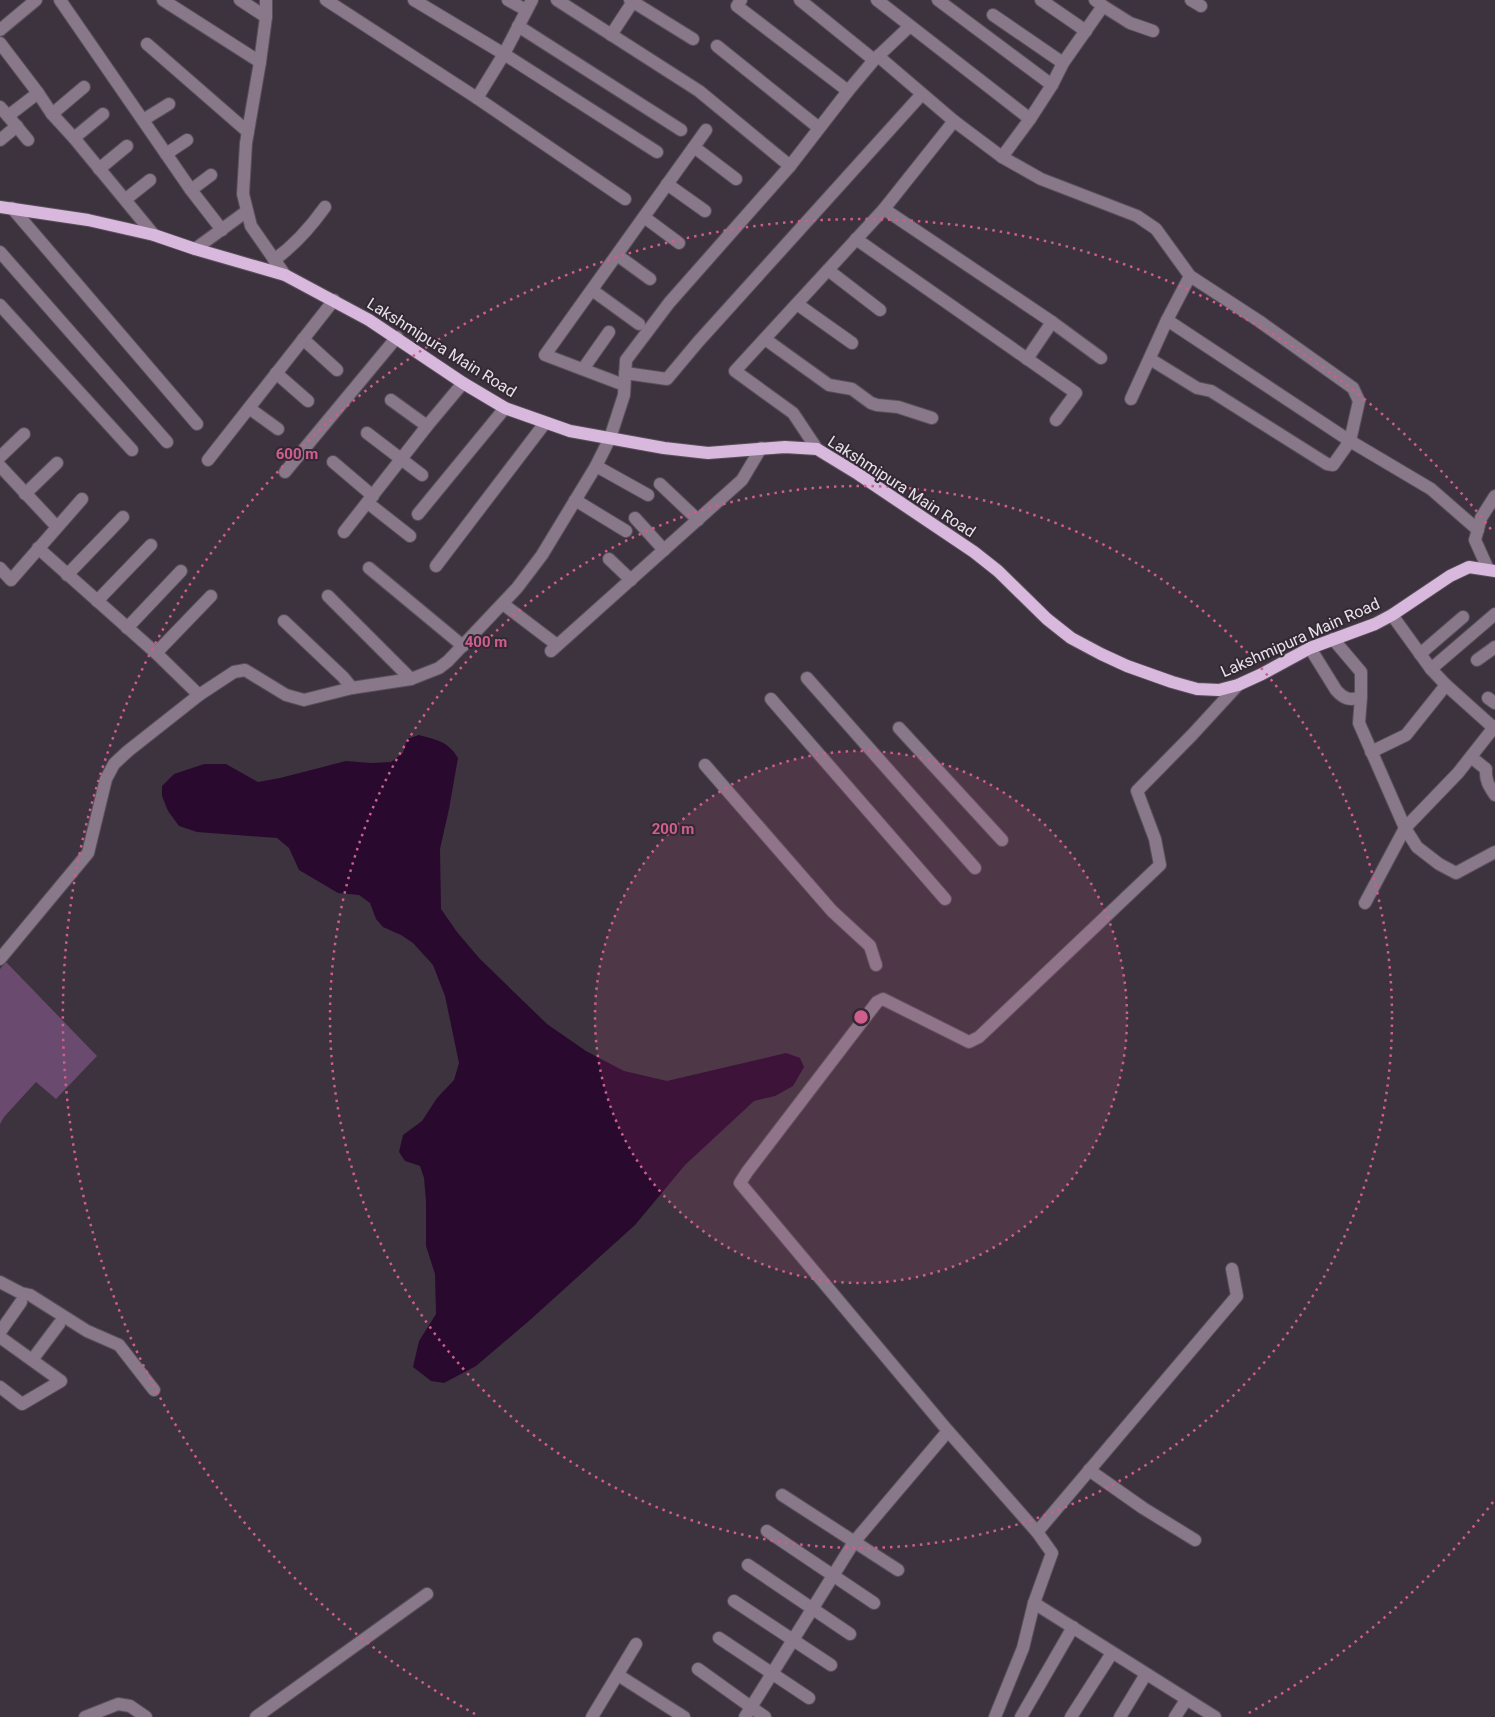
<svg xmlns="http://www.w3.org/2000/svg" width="1495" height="1717" viewBox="0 0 1495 1717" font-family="Roboto,sans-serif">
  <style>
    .green { fill: #6b4a70 }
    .water { fill: #290a2e }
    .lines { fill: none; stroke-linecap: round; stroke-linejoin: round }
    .minor-casing { stroke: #584f59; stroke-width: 14 }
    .major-casing { stroke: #584f59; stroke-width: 14 }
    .minor { stroke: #88788a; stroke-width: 12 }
    .major { stroke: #d9b8de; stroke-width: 12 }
    .ring { fill: none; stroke: #cf5e8d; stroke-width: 2.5; stroke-dasharray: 2.5 5 }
    .labels { text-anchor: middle; stroke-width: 4; stroke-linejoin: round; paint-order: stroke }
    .street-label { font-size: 16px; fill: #e8e1e9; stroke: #332934 }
    .centre { fill: #cf5e8d; stroke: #332934; stroke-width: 2.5 }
    .ring-label { font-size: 15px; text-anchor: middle; font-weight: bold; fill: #cf5e8d; stroke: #332934; stroke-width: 4; stroke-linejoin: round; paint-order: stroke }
  </style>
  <rect width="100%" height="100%" fill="#3d333e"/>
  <path class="green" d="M6 962 97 1056 56 1099 36 1082 4 1117 0 1124V969Z"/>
  <path class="water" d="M419 735C437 740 448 741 458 758L449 809 440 849 441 909 457 932 480 959 547 1024 586 1051 624 1071 667 1081 786 1053 800 1058 804 1067 793 1086 775 1096 754 1101 685 1165 635 1225 530 1320 476 1366 444 1383 431 1381 413 1367 419 1341 436 1314 435 1274 426 1246V1201L424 1178 420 1166 405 1161 399 1152 403 1135 422 1121 437 1098 454 1080 459 1063 445 996 433 965 413 943 401 935 383 927 376 919 370 903 359 895 338 893 299 870 289 848 277 838 197 832 179 826 168 811 162 796V786L174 774 204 764H226L258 782 280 778 346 761 371 763 391 762 403 753 407 739Z"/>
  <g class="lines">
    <defs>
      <g id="minor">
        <path d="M60 0 191 190 222 230"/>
        <path d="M163 0 260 62"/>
        <path d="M240 0 266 17"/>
        <path d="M266 0V17L260 62 246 143 243 194 251 226 285 275"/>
        <path d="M326 0 477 98 625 199"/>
        <path d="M414 0 504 54 657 152"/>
        <path d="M508 0 526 10"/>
        <path d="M557 0 699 91 790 166"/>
        <path d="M630 0 693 39"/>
        <path d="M741 0 737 6 848 91"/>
        <path d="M800 0 874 60"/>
        <path d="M877 0 1030 119"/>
        <path d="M938 0 1052 85"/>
        <path d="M1041 0 1086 31"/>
        <path d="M1095 0 1103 6 1063 63 1052 85 1030 119 1002 157 1041 179 1137 216 1156 229 1190 276 1259 321 1353 388 1359 401 1350 441 1431 489 1478 530"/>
        <path d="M1191 0 1201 6"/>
        <path d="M1103 6 1130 23 1153 31"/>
        <path d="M993 15 1063 63"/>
        <path d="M518 26 681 130"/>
        <path d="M0 30 36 0"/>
        <path d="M611 35 634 0"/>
        <path d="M0 43 38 93 52 114 74 138 154 235"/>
        <path d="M147 44 248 132"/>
        <path d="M717 46 819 128"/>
        <path d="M878 56 954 121 1002 157"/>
        <path d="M477 98 504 54 532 0"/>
        <path d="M0 107 8 116 38 93"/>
        <path d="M52 114 84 87"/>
        <path d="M8 116 28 140"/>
        <path d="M143 120 169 104"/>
        <path d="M74 138 103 114"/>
        <path d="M0 140 17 126"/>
        <path d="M694 147 736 179"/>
        <path d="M166 154 187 140"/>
        <path d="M99 169 127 146"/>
        <path d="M667 184 705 211"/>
        <path d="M191 190 211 175"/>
        <path d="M126 199 150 180"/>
        <path d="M12 208 197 424"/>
        <path d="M884 209 1052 322 1101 358"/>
        <path d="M644 217 679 243"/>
        <path d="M856 239 1076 393 1056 420"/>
        <path d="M195 249 247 211"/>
        <path d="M0 252 167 442"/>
        <path d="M617 255 650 279"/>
        <path d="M274 260C295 245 310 228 325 207"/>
        <path d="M828 270 880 310"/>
        <path d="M592 290 639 324"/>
        <path d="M797 304 852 343"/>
        <path d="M0 305 132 450"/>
        <path d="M303 339 337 370"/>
        <path d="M765 339 829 385 852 389 871 403 877 405 898 407 932 418"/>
        <path d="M1027 359 1052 322"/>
        <path d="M1150 359 1197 388 1211 391 1327 464 1333 465 1350 441 1167 320"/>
        <path d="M583 369 609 332"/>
        <path d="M276 373 308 401"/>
        <path d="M625 373 667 379 698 342 922 94"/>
        <path d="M624 385 545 355 706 130"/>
        <path d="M1131 399 1167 320 1190 276"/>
        <path d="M391 400 427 426"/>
        <path d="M249 408 278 429"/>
        <path d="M367 433 422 475"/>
        <path d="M817 449 793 413 735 371 884 209 954 121"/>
        <path d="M0 457 24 434"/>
        <path d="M208 460 334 300"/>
        <path d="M333 462 373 496"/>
        <path d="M0 466 57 527"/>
        <path d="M596 466 648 495"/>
        <path d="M285 472 397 337"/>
        <path d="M660 484 698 520"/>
        <path d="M25 494 57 463"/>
        <path d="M575 500 626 531"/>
        <path d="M368 503 410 536"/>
        <path d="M418 514 505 408"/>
        <path d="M635 518 664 550"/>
        <path d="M344 532 427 426 463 383"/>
        <path d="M38 548 156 653 199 695"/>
        <path d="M609 559 631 580"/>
        <path d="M436 566 545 423"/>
        <path d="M0 568 11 580 82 499"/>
        <path d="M369 568 463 646"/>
        <path d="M1488 569 1475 540 1481 518 1495 496"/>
        <path d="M67 575 123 517"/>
        <path d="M328 596 411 679"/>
        <path d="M97 601 151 545"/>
        <path d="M503 604 557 645"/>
        <path d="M1392 615 1431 669 1446 685 1495 729"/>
        <path d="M284 621 343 677 352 688"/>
        <path d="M127 628 181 571"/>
        <path d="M1333 639 1361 672V697L1359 723 1405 828 1417 847 1439 864 1456 873 1495 852"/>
        <path d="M1310 648 1336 690C1344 699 1350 701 1361 697"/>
        <path d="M551 651 742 480 761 448"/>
        <path d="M156 653 211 596"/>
        <path d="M1420 654 1463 617"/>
        <path d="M1477 660 1495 647"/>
        <path d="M1431 669 1495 614"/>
        <path d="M807 678 975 868"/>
        <path d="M1488 698 1495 703"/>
        <path d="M771 699 945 899"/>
        <path d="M899 728 1002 840"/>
        <path d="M1371 752 1406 735 1446 685"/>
        <path d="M1471 757 1486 769C1485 780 1489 786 1495 795"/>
        <path d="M705 765 832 911 870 946 876 965"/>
        <path d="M1365 903 1405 828 1458 773 1495 726"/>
        <path d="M0 959 88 853 106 779 114 764 128 751 199 695 234 672 245 670 286 695 304 700 352 688 411 679 439 668 448 661 517 588 542 555 596 466 610 438 624 395 626 360 669 303 790 166 848 91 874 60 910 26"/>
        <path d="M0 1282 21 1293 30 1295 87 1331 119 1345 154 1390"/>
        <path d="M0 1332 21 1302"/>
        <path d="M0 1337 61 1381 22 1404 0 1387"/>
        <path d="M32 1360 59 1324"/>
        <path d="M1089 1470 1143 1508 1195 1540"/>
        <path d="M782 1495 898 1570"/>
        <path d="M767 1531 874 1603"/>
        <path d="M1037 1532 1237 1296 1232 1269"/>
        <path d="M748 1565 850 1634"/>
        <path d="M734 1601 831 1665"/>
        <path d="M1034 1603 1215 1717"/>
        <path d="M719 1638 809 1698"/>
        <path d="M698 1669 765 1717"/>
        <path d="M618 1675 684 1717"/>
        <path d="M85 1717 118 1704 130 1706 146 1717"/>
        <path d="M256 1717 427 1594"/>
        <path d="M592 1717 636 1644"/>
        <path d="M745 1717 854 1542 948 1431"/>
        <path d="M995 1717 1023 1648 1034 1603 1052 1553 1037 1532 948 1431 740 1183 747 1172 877 1002 883 999 969 1042 979 1037 1160 865 1155 839 1137 791 1192 735 1238 685"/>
        <path d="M1021 1717 1073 1627"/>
        <path d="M1071 1717 1112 1653"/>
        <path d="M1120 1717 1146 1674"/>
        <path d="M1175 1717 1186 1700"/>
      </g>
      <path id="major" d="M0 207 88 220 154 235 195 249 285 275 369 320 463 383 505 408 570 431 664 448 708 453 785 447 817 449 858 474 974 552 998 571 1047 619 1071 638 1101 654 1127 666 1172 682 1197 689 1219 690 1238 685 1262 674 1310 648 1375 624 1392 615 1450 576 1469 567 1495 571"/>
    </defs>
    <use href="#minor" class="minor-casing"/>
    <use href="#major" class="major-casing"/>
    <use href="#minor" class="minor"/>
    <use href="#major" class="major"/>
  </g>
  <circle cx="861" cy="1017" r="266" fill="#cf5e8d" fill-opacity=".12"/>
  <g class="ring">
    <circle cx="861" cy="1017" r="266"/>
    <circle cx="861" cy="1017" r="531"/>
    <path d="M1493 1502A797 797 0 0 1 1247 1714M475 1714A797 797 0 1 1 1493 532"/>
  </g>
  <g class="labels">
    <g class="street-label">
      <text transform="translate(442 347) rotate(32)" y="6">Lakshmipura Main Road</text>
      <text transform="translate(902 486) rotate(33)" y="6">Lakshmipura Main Road</text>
      <text transform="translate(1300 637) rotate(-24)" y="6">Lakshmipura Main Road</text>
    </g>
  </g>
  <circle cx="861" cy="1017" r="8" class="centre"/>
  <g class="ring-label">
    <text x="297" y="459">600 m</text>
    <text x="486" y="647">400 m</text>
    <text x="673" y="834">200 m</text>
  </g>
</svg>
